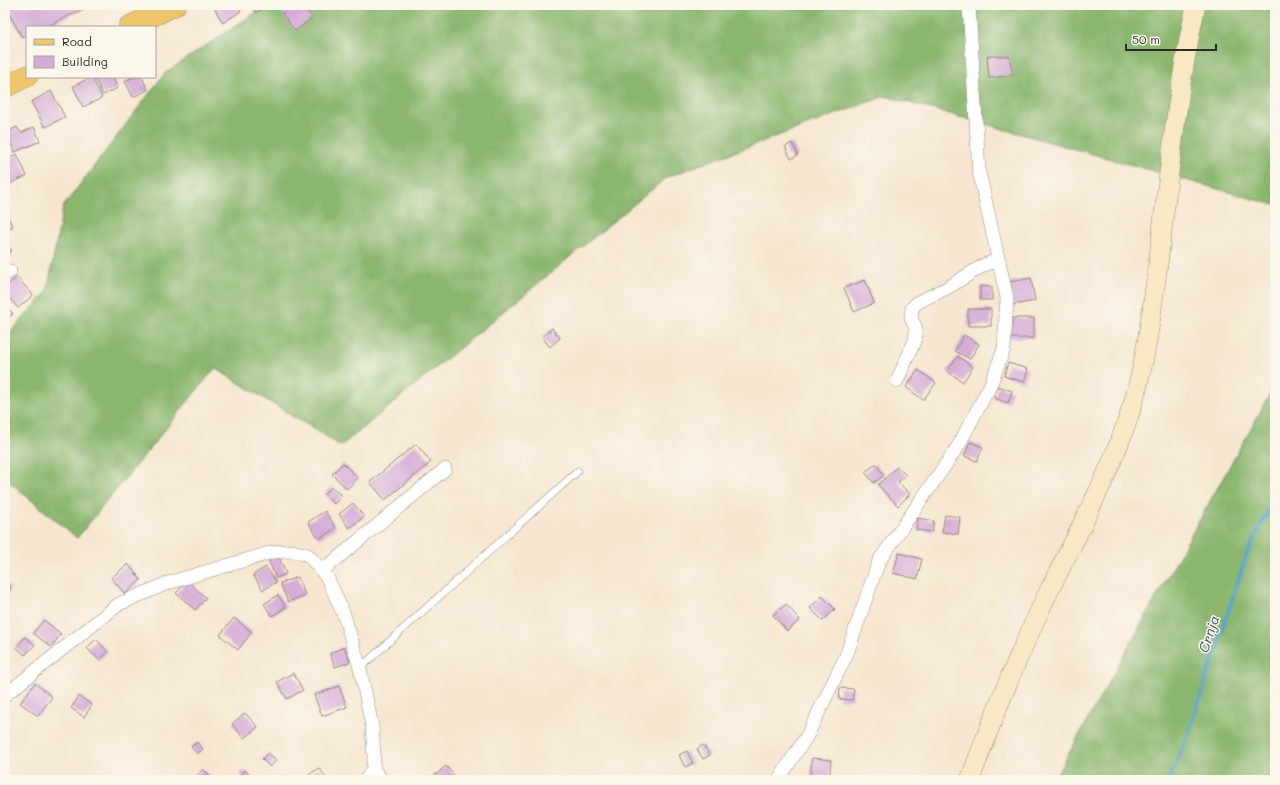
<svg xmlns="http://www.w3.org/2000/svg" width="1280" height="785" viewBox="0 0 1280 785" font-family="Mali,sans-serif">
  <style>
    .forest { fill: #8ab66e; stroke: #5a704c }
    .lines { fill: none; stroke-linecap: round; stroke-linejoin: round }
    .stream { stroke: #57a3cf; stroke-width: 3.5 }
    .building { fill: #d5acd7 }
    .lane-casing { stroke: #90887d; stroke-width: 8 }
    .street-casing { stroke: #90887d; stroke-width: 14 }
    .secondary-casing { stroke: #90887d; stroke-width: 20 }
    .primary-casing { stroke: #90887d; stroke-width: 22 }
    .lane { stroke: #fff; stroke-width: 7 }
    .street { stroke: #fff; stroke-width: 13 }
    .secondary { stroke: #f8e8c3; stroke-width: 19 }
    .primary { stroke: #eec569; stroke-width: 21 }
    .labels { text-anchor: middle; stroke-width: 3; stroke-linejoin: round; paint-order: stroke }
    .water-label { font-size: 14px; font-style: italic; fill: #3d5b6d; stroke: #fbf7ec }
  </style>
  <rect width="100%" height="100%" fill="#fbf7ec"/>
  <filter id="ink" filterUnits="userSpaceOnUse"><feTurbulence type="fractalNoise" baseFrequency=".025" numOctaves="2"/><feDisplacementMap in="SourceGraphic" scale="8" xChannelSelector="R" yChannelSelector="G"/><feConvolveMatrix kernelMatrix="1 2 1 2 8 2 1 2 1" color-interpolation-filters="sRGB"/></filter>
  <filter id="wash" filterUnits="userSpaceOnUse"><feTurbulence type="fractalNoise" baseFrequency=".012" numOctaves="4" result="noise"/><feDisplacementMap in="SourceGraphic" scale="16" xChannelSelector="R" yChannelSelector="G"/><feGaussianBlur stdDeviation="0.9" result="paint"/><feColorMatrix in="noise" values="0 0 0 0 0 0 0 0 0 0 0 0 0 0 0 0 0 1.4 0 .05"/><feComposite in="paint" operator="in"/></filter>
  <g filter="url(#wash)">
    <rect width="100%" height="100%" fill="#f6e6cf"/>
    <g class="forest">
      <path d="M267 5H1275V205L885 96 667 177 341 446 215 368 77 538 5 478V338L47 292 63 207 165 73Z"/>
      <path d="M1275 385V780H1054Z"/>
    </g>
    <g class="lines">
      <g class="stream">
        <path d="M1275 90 1272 95 1275 157"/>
        <path d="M1168 780 1185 744 1248 551 1275 497"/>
      </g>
    </g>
    <g id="blocks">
      <g class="building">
        <path d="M16 5 34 6 92 5 45 27H27V35L22 37 7 10Z"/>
        <path d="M215 5H238L241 11 223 23 213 6Z"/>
        <path d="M251 5H269L256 13Z"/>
        <path d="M294 5H303L312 18 295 31 282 13Z"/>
        <path d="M987 56H1009L1013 75 989 78Z"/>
        <path d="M92 77 102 98 83 107 73 86Z"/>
        <path d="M100 77H112L118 88 103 95 95 79Z"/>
        <path d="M134 77H142L148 90 133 97 125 81Z"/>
        <path d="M51 91 65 117 45 127 31 102Z"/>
        <path d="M17 127 21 133 34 127 40 141 15 152 5 133Z"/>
        <path d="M792 143 798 155 791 159 785 147Z"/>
        <path d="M17 154 27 176 9 184 5 174V160Z"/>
        <path d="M5 213 13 226 5 232Z"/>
        <path d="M5 243 12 251 5 256Z"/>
        <path d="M17 277 33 295 18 308 5 293V287Z"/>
        <path d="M1031 278 1035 301 1013 305 1009 282Z"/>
        <path d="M865 280 874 303 854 312 844 288Z"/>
        <path d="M980 286 992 287V300H980Z"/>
        <path d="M5 305 13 314 5 320Z"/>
        <rect x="968" y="309" width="23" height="17"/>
        <rect x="1009" y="318" width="25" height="20"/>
        <path d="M552 328 560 338 550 347 542 337Z"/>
        <path d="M964 335 979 344 970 359 955 351Z"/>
        <path d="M958 356 973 367 963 382 947 371Z"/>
        <path d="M1008 363 1028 369 1024 382 1004 376Z"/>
        <path d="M918 370 936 383 923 400 906 387Z"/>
        <path d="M998 386 1012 391 1008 403 994 398Z"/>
        <path d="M970 442 983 447 977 461 964 456Z"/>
        <path d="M416 444 431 462 385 500 370 482Z"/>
        <path d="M343 463 358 478 347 489 332 474Z"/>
        <path d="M876 464 884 475 874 483 865 472Z"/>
        <path d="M897 467 906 475 898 482 910 494 898 506 878 485Z"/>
        <path d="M332 487 342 496 334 504 324 494Z"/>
        <path d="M353 503 364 517 349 528 339 514Z"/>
        <path d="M325 511 336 528 319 539 308 522Z"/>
        <path d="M945 515 960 517 958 534 942 532Z"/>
        <path d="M918 518 934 521 932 532 916 530Z"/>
        <path d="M899 553 922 559 917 579 893 573Z"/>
        <path d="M278 555 286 574 276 578 268 559Z"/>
        <path d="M128 564 141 580 125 594 111 578Z"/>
        <path d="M266 567 276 582 263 590 253 575Z"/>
        <path d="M298 577 305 595 288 602 280 583Z"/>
        <path d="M5 581 11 589 5 594Z"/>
        <path d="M188 581 206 598 195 610 176 593Z"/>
        <path d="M278 595 286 607 272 616 264 604Z"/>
        <path d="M822 596 835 609 823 621 810 608Z"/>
        <path d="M786 604 800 620 787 631 773 615Z"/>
        <path d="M234 618 252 632 238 650 220 635Z"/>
        <path d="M44 620 61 634 51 647 33 633Z"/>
        <path d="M25 637 35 645 25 655 16 647Z"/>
        <path d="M96 639 108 652 99 660 87 648Z"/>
        <path d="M344 647 350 662 335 667 330 653Z"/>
        <path d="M293 673 303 690 287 699 277 682Z"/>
        <path d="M35 683 52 697 38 716 20 703Z"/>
        <path d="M339 686 347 707 322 716 314 695Z"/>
        <path d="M840 688 854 689 852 700 839 699Z"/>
        <path d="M79 696 92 705 84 717 71 708Z"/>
        <path d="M245 713 258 727 244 738 232 724Z"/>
        <path d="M197 742 203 749 197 754 191 747Z"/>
        <path d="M703 745 710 755 703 759 697 749Z"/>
        <path d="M687 751 693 763 685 767 679 755Z"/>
        <path d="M268 753 276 760 270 767 262 759Z"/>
        <path d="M812 758 831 760 829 780H810Z"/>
        <path d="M446 766 458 780H429Z"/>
        <path d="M319 768 328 780H306L304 778Z"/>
        <path d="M203 769 215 780H193Z"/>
        <path d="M244 770 251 776 247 780 240 775Z"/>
      </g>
    </g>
  </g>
  <g filter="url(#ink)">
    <use href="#blocks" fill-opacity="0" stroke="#90887d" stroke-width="1"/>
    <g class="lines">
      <defs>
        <path id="lane" d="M360 668 578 471"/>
        <g id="street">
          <path d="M5 275 10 271"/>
          <path d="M897 381 915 340 916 328 911 318 912 308 918 302 947 288 984 265 999 260"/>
          <path d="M322 571 445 469"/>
          <path d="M5 695 119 604 168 583 273 552 292 551 308 555 322 571 328 579 344 615 360 668 372 726 374 756 373 769 366 780"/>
          <path d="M373 769 382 780"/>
          <path d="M778 780 807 736 846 656 879 561 957 448 990 386 1004 349 1007 298 979 172 969 5"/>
        </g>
        <path id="secondary" d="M970 780C993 716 1019 653 1049 591 1081 526 1120 457 1138 385 1149 340 1154 294 1160 248 1170 166 1178 85 1196 5"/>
        <g id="primary">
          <path d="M129 27 175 5"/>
          <path d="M5 87 27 76"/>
        </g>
      </defs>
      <use href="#lane" class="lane-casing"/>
      <use href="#street" class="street-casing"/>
      <use href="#secondary" class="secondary-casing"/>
      <use href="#primary" class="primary-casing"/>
      <use href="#lane" class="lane"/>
      <use href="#street" class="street"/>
      <use href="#secondary" class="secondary"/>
      <use href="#primary" class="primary"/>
    </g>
  </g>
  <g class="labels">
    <g class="water-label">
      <text transform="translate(1209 634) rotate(-72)" y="5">Crnja</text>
    </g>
  </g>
  <rect width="1280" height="785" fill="none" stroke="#fbf7ec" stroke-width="20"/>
  <rect x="26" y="26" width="130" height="52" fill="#fbf7ec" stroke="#a8a59f"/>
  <rect x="34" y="39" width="20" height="6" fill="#eec569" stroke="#a8a59f"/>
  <text x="62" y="46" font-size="12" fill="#2b2b2b">Road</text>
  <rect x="34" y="56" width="20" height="12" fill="#d5acd7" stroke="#a8a59f"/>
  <text x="62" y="66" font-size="12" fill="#2b2b2b">Building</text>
  <path d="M1126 44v6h90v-6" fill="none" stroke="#2b2b2b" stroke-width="2"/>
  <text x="1132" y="44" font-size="12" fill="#2b2b2b" stroke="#fbf7ec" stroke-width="3" paint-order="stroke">50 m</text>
</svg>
